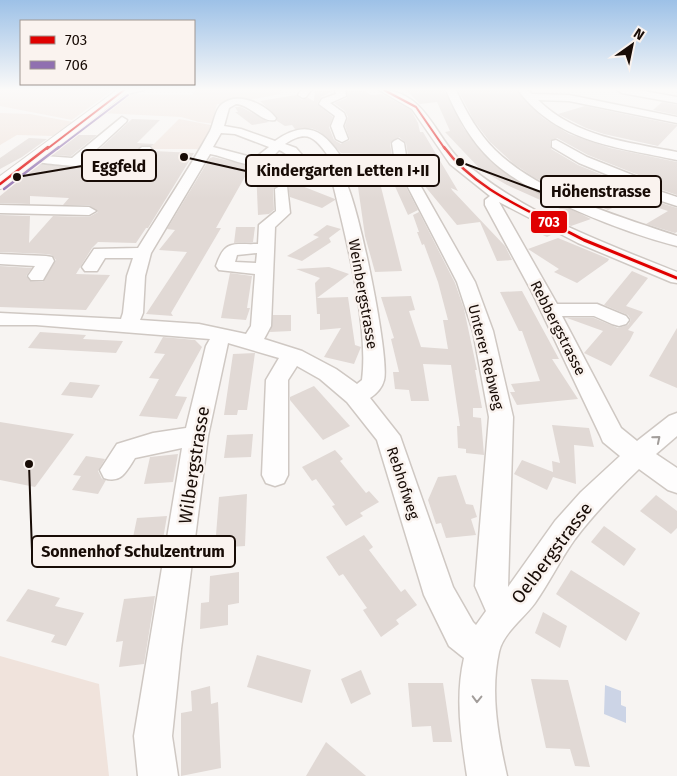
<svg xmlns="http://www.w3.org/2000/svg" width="677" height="776" viewBox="0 0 677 776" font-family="'Fira Sans',sans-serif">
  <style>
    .green { fill: #f0e3dc }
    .water { fill: #ccd4e6 }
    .building { fill: #e1d9d5 }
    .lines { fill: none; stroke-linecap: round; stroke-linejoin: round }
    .minor-casing { stroke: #cfc8c3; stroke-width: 3 }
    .major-casing { stroke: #cfc8c3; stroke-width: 2 }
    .minor { fill: #fefdfd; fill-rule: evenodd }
    .major { fill: #fefdfd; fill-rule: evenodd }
    .bus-1-far2-casing { stroke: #faf3ef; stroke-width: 4 }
    .bus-1-far1-casing { stroke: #faf3ef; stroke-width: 5 }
    .bus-1-casing { stroke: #faf3ef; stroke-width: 6 }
    .bus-2-far1-casing { stroke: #faf3ef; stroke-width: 4 }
    .bus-2-casing { stroke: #faf3ef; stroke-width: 5 }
    .bus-1-far2 { stroke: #e00000; stroke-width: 2 }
    .bus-1-far1 { stroke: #e00000; stroke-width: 2.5 }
    .bus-1 { stroke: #e00000; stroke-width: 3 }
    .bus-2-far1 { stroke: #9070b0; stroke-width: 2 }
    .bus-2 { stroke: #9070b0; stroke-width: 2.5 }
    .oneway { stroke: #a29d9a }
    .labels { text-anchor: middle; stroke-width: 5; stroke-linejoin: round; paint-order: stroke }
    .street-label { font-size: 15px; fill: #180c06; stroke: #faf3ef }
    .near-street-label { font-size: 18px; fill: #180c06; stroke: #faf3ef }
    .leader { fill: none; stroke: #180c06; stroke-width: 2 }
    .callout-dot { fill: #180c06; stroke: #faf3ef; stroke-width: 2 }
    .callout { fill: #faf3ef; stroke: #180c06; stroke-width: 2 }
    .callout-label { font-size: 16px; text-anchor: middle; font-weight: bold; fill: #180c06 }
    .line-badge { stroke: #faf3ef; stroke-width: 2 }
    .badge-label { font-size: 14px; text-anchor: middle; font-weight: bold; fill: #fff }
  </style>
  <rect width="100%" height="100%" fill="#f7f4f2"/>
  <g class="green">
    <path d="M0 90H113L72 120 0 106Z"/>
    <path d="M196 90H281L280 94 249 100 232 99 224 104H217L215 112H221L217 124 199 122 181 117 101 113 125 94 192 95Z"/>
    <path d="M0 113 30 114 73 122 53 136 17 135 0 145Z"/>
    <path d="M179 119 216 126 201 149H149Z"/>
    <path d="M0 656 99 684 109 776H0Z"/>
  </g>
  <path class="water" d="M605 685 621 691V705L626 707V723L604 714Z"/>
  <g class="building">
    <path d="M406 90H444L464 129 490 161 528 188 591 219 571 226 554 218 567 212 507 185 481 170 445 132 450 131 437 102 420 104Z"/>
    <path d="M458 90H516L543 118 569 134 610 148 677 162V195L657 188 641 176 588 155 557 138 550 141 551 149 578 165 629 186 645 198 677 208V232L675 233 646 224 668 211 631 199 608 210 535 178 514 164 490 142 474 121Z"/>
    <path d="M315 91H333L321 97 317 104 333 117 329 127 334 140 341 144 350 140 345 126 348 117 345 111 334 103 347 98V91H365L371 95 382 94 411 110 418 123 420 132H423L458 191 451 188 452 190 505 246 512 260 497 261 480 222 457 225 419 179 409 161 406 143 399 137 390 143 393 162 418 210 408 215 383 160 375 163 372 154 341 153 319 131 311 128 295 129 292 125 285 126 277 121V117L260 101 296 95 302 100 308 98 314 101Z"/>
    <path d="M662 102 677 105V115L653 110Z"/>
    <path d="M585 106 677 125V126L658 146 604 134 586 128 558 114Z"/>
    <path d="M235 107H241L269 122 252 125 235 112H238Z"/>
    <path d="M132 119 160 120 137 143 154 144 152 146H141L125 159 91 157Z"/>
    <path d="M78 135H97L71 156 51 155Z"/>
    <path d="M29 138 47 139 22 157 0 169V158Z"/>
    <path d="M154 151 194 153 148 228H146L136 243 98 242 92 248 76 274 110 275 86 310 0 307V266L32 268 26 276 30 281 43 282 56 260 52 255 46 254 0 252V215L30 216 29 243 53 216 89 217 98 212 89 205H63L69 198 30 196V204L0 203V196L39 164 133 170Z"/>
    <path d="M213 157 251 166 216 228H221L171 313 173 316 146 314 187 252 159 250 175 230 167 229 210 158Z"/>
    <path d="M256 168 335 199V200L322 208 290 197 288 185 281 183 273 189 274 210 269 214 258 215Z"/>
    <path d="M358 187H381L402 271 375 272 365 236Z"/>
    <path d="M419 212 455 283 464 309 477 370H475L482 408H473V417L481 418 484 455 466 453V449L458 448 457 426H460L451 365 423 364 429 401H411L409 390 395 389 393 372H399L391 339 394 338 381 297 411 296 415 310 409 311 421 347 448 349 443 320H448L438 282 424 244 422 245 417 232H419L413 215Z"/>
    <path d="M327 225 341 229 329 238 331 242 302 261 287 256 319 237 313 235Z"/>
    <path d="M539 225 555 233 547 237 530 229Z"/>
    <path d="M236 227H255L253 242 234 243Z"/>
    <path d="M558 238 609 259 608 261 577 283 554 272 559 269 528 249Z"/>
    <path d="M329 267 349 274 317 298 348 297 355 345 361 347 354 364 324 357 341 328 320 330V314H317L315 283 320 278 296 269Z"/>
    <path d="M632 271 648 278 626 306 643 312 628 330 634 332 630 340 611 366 584 353 603 331 567 318H594L618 328 628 325 631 320 628 315 604 305Z"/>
    <path d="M230 273 252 276 247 308H250L246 320 221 318Z"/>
    <path d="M522 291 559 359H552L578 399 517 405 510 392H515L511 384 540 381 522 331H519L500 292Z"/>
    <path d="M273 315H291V331L270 332Z"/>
    <path d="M677 328V388L649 376Z"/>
    <path d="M40 332 86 335 83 339 123 341 116 353 28 348Z"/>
    <path d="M163 337 195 340 202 347 175 396 187 397 177 419 139 416 159 379 149 378 165 354 154 353Z"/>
    <path d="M255 353 247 410H238L237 415H224L233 354Z"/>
    <path d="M70 382 100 385 92 398 61 395Z"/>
    <path d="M314 386 350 426 323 440 290 400V397Z"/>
    <path d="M0 422 74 434 35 487 0 480Z"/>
    <path d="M552 425 589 428 594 447 574 445 576 484 553 477 547 490 514 474 522 460 553 472 552 461 560 463Z"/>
    <path d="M253 434 251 457 224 458 227 435Z"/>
    <path d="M335 450 343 459 340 461 366 493 369 491 379 502 360 513 363 516 346 526 332 506 335 505 316 479 312 481 302 467Z"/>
    <path d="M178 454 173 482 144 484 150 457Z"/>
    <path d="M86 456 105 459 98 471 102 479 106 480 98 494 72 490 81 476 73 475Z"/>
    <path d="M456 475 466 504 473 505 477 517 471 519 476 535 446 538 441 523 436 524 428 500 438 477Z"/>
    <path d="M247 494 245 546 215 548 219 497Z"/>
    <path d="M656 495 677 511V528L671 534 640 511Z"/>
    <path d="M167 516 160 557 147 558 149 551 130 552 137 518Z"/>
    <path d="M604 526 636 549 624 566 591 542Z"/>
    <path d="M364 535 373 547 369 550 401 592 405 589 417 605 396 620 399 624 381 637 363 610 367 608 343 574 339 576 326 557Z"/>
    <path d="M571 570 640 613 626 641 556 594Z"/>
    <path d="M239 572V603L228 605V625L200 629 201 603 209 602 210 576Z"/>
    <path d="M28 589 60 598 55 606 84 613 66 646 51 642 55 635 6 621Z"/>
    <path d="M155 596 144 664 119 667 123 641 116 642 124 599Z"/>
    <path d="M543 612 567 626 560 648 535 633Z"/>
    <path d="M257 655 311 670 302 703 247 687Z"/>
    <path d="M361 670 371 694 351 704 341 679Z"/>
    <path d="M531 679 568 680 590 767 575 766 570 749 546 748Z"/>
    <path d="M408 683H443L452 742H433L431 726 412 727Z"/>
    <path d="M210 686 211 704 218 702 221 768 181 776V713L192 711 191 691Z"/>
    <path d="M326 742 366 776H306Z"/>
  </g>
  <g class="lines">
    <defs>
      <g id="minor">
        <path d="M119 90H144L122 95 119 94Z"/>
        <path d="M301 90H311L306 97 303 98 298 95Z"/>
        <path d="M335 90H345L346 96 330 103 344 113 346 118 343 126 348 139 342 142 336 139 331 126 335 116 319 104 322 99 336 94Z"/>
        <path d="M379 90C424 90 433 132 459 159 465 165 473 169 480 175 538 219 609 245 677 272V283L671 282 578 243 499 202 557 304H597L626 316 629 320 626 324 619 326 612 324 594 316H562L621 428 637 441 669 416 677 413V436L656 454 677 468V493L668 490 639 469C616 491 594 514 575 539 560 560 549 583 535 603 524 618 503 633 499 652 490 693 498 736 507 776H467C461 737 455 697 464 658L449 646 424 595 377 440 347 402 320 379 297 366 288 380V475L284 483 275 486 266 483 262 475 266 380 279 358 228 343 208 436 181 649 172 736 178 776H138L134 736 182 448 135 458C126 472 121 484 104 478L100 470 117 444 153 433 186 428 206 346 210 339 36 325H0V313L121 319 123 313 127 276 133 258H105L97 271H85L82 267 94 249 138 248C162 209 188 171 210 131 214 123 215 109 222 104 238 91 265 104 276 118L275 120C262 123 251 105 236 104L229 108 224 126 241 129 275 141C303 121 321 127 339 154L337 157H329C315 137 307 129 285 144L296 148 314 169 316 172 309 176C297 173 293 155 279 150 256 177 238 159 210 154L151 253 145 276 143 313 140 320 199 324 246 334 251 326 255 274 219 270 216 266C225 239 233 245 258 244L259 225 276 211 275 189 282 185 287 186 290 213 275 227 271 326 264 339 302 351 336 369 357 384 362 380C369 326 346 238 333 184L335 181H345C358 201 390 358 384 380 382 388 376 394 370 398L400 436 453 587 473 622 476 625 486 611 475 586 489 417 473 331 457 282 395 162 392 143 394 141 398 139 404 143 407 162 475 282 493 331 513 417 508 587 555 521 581 492 620 456 603 442 600 435 532 292 485 205V200L490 196 450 164 412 109ZM221 133 235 134 269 147 255 158 213 147ZM257 253 256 263 235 262 237 255Z"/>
        <path d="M446 90H456C466 112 478 133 495 150 540 194 619 216 677 236V246C626 233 529 196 491 160 471 141 457 116 446 90Z"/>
        <path d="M518 90H528L532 94 569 95 677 117V123L569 101 538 100C576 137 627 142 677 152V160C617 147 558 143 518 90Z"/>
        <path d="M617 90H638L677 97V103L622 93Z"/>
        <path d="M122 117 127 120 126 122 86 159 126 161 142 147H150L152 150 150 153 133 168C122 170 29 164 25 159L31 155 72 158Z"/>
        <path d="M556 140 587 157 640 178 656 190 677 197V206L646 196 630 184 579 163 552 147V141Z"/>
        <path d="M0 205 89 207 96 211 89 215 0 213Z"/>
        <path d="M0 254 46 256 52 257 54 261 43 280H31L28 276 35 266 0 264Z"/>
      </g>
      <path id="major" d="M117 90H130L6 188 0 189V176Z"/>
    </defs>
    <use href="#minor" class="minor-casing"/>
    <use href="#major" class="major-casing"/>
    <use href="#minor" class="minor"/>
    <use href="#major" class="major"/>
    <defs>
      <g id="bus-1-far2">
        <path d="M384 90 416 107 445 149"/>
        <path d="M47 149 124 90"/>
      </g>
      <g id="bus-1-far1">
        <path d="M444 147C470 183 512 203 550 222"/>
        <path d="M0 184 48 147"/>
      </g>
      <path id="bus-1" d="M547 221 584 240 677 278"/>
      <path id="bus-2-far1" d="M57 149 128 95"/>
      <path id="bus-2" d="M4 189 59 147"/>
    </defs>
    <use href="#bus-1-far2" class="bus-1-far2-casing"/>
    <use href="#bus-1-far1" class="bus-1-far1-casing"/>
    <use href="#bus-1" class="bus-1-casing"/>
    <use href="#bus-2-far1" class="bus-2-far1-casing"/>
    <use href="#bus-2" class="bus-2-casing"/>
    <use href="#bus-1-far2" class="bus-1-far2"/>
    <use href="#bus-1-far1" class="bus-1-far1"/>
    <use href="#bus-1" class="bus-1"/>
    <use href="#bus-2-far1" class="bus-2-far1"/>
    <use href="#bus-2" class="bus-2"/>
  </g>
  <defs><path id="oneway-chevron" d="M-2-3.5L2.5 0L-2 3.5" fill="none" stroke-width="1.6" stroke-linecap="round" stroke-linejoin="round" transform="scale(1.25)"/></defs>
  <g class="oneway">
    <use href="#oneway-chevron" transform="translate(657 439) rotate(-40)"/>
    <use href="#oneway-chevron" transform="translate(477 699) rotate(91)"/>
  </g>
  <linearGradient id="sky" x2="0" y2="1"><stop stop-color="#9dc1e7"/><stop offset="0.45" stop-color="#fbfaf9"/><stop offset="1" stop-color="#fbfaf9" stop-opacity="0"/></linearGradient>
  <rect width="677" height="199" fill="url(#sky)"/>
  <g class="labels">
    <g class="street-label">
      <text transform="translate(363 294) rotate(80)" y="5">Weinbergstrasse</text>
      <text transform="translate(558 328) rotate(63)" y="5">Rebbergstrasse</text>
      <text transform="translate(486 357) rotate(76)" y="5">Unterer Rebweg</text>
      <text transform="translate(403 483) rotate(72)" y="5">Rebhofweg</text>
    </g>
    <g class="near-street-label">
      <text transform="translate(194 465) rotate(-81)" y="6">Wilbergstrasse</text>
      <text transform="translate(552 553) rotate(-53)" y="6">Oelbergstrasse</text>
    </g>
  </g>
  <path class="leader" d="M17 177L82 166M184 157L246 171M460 162L541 192M29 464L32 551"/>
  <g class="callout-dot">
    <circle cx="17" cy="177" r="5"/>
    <circle cx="184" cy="157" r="5"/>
    <circle cx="460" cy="162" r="5"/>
    <circle cx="29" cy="464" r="5"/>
  </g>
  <g class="callout">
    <rect x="82" y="150" width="74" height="31" rx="5"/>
    <rect x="246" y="155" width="193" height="31" rx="5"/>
    <rect x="541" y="176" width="120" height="31" rx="5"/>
    <rect x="32" y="536" width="203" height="31" rx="5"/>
  </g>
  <g class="callout-label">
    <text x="119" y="172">Eggfeld</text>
    <text x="343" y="176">Kindergarten Letten I+II</text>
    <text x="601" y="197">Höhenstrasse</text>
    <text x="133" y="557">Sonnenhof Schulzentrum</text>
  </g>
  <rect class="line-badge" x="530" y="210" width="38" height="24" rx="5" fill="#e00000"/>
  <g class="badge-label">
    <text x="549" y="227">703</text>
  </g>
  <rect x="20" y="20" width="175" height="65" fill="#faf3ef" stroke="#a09792"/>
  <rect x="30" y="36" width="25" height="8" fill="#e00000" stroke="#a09792"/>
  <text x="65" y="45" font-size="15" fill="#180c06">703</text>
  <rect x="30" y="61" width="25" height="8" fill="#9070b0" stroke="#a09792"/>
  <text x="65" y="70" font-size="15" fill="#180c06">706</text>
  <g transform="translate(632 45) rotate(33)" stroke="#faf3ef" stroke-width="4" paint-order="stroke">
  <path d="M0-4L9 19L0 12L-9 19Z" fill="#180c06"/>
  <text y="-8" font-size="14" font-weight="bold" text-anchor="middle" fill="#180c06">N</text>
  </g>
</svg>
